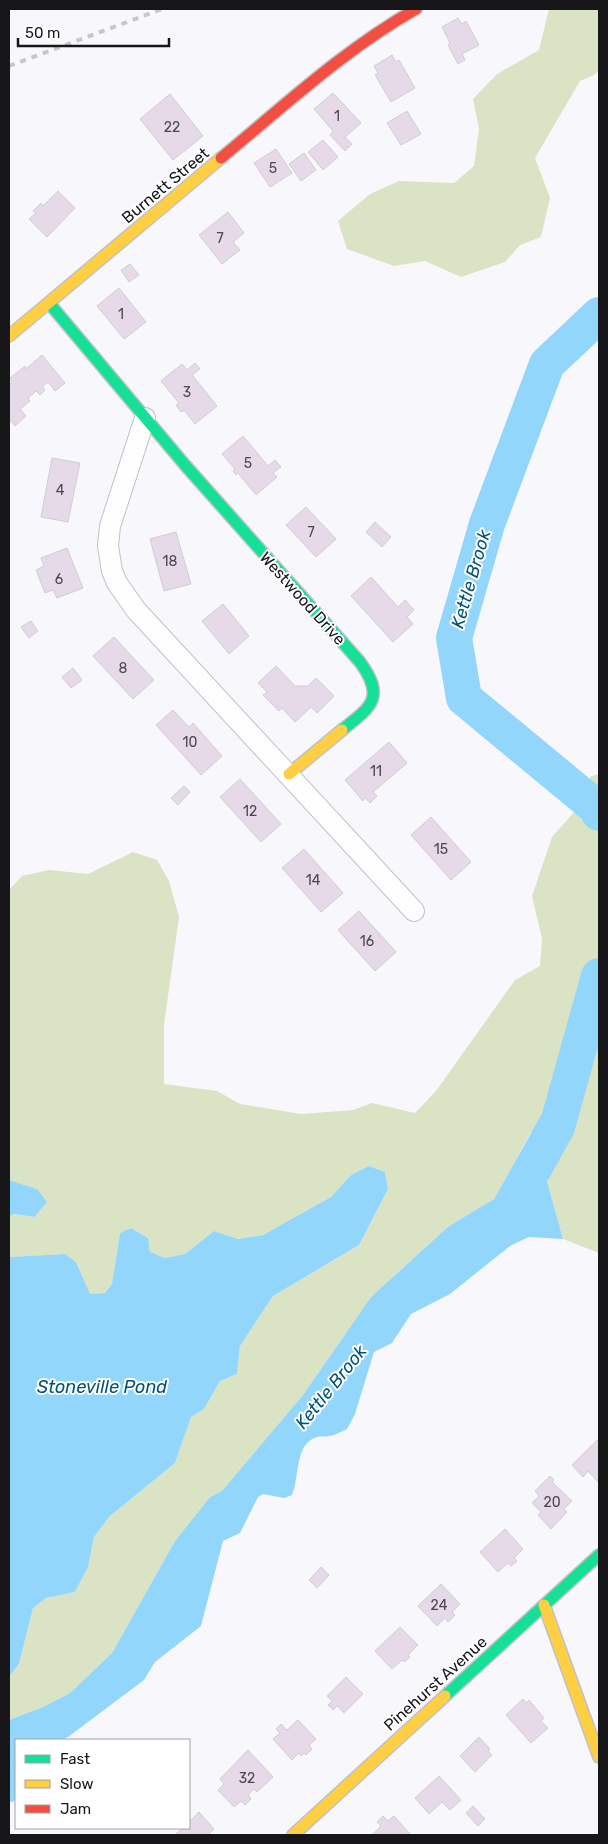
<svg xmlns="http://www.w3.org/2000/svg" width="608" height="1844" viewBox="0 0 608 1844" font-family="Rubik,sans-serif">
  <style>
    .green { fill: #dae3c4 }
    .water { fill: #92d6fc }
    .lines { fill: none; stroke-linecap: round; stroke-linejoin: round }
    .river { stroke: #92d6fc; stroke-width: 36 }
    .building { fill: #e6d9e8; stroke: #cfced1 }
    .street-casing { stroke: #c2c2c6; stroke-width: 22 }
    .fast-casing { stroke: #c2c2c6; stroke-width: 14 }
    .slow-casing { stroke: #c2c2c6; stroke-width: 14 }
    .jam-casing { stroke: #c2c2c6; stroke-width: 14 }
    .street { stroke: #fefeff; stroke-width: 20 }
    .fast { stroke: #16e098; stroke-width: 11 }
    .slow { stroke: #ffcf43; stroke-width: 11 }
    .jam { stroke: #f24e42; stroke-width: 11 }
    .rail { stroke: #c7c7c7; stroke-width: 4; stroke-dasharray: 6 6; stroke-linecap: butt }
    .labels { text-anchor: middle; stroke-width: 4; stroke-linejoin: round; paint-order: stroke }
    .number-label { font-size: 14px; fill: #4b484e }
    .street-label { font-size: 16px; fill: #17171a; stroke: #fff }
    .water-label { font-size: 18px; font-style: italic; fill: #005375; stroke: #fff }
  </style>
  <rect width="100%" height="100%" fill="#f8f8fc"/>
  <g class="green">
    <path d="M549 9H599V70L594 75 580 81 535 158 550 198 541 237 520 245 505 262 461 277 425 261 394 266 347 249 338 221 370 194 399 181 454 183 474 166 479 129 473 99 497 74 539 50Z"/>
    <path d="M599 774V1253L563 1239 547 1181 557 1127 531 1132 494 1199 449 1226 371 1297 303 1395 222 1491 210 1497 175 1541 112 1653 70 1693 43 1707 9 1720V1677L19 1664 33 1608 46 1598 75 1592 88 1567 94 1537 110 1516 175 1463 191 1417 204 1409 220 1381 237 1374 240 1346 273 1296 359 1245 388 1189 385 1172 369 1166 351 1175 331 1197 263 1235 238 1239 214 1231 185 1254 165 1258 150 1252 148 1238 131 1228 120 1233 112 1284 105 1293 90 1294 76 1262 65 1254 9 1257V1216L13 1214 34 1217 37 1189 9 1180V890L22 876 49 870 88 874 133 852 157 860 169 881 179 917 164 1025V1084L217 1091 240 1104 301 1114 353 1110 372 1103 415 1113 436 1091 515 980 540 966 542 939 532 896 552 837 575 811 591 776Z"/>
  </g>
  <g class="water">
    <path d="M544 1110 557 1127 547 1181 563 1239 529 1237 510 1246 450 1294 411 1314 392 1343 374 1352 355 1414 347 1429C341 1432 335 1435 329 1436 325 1437 321 1436 317 1437 294 1444 300 1477 292 1495L284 1498 263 1494 258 1497 240 1533 223 1541 201 1626 155 1662 144 1680 68 1737 61 1740H16V1763L9 1767V1720L43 1707 70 1693 112 1653 175 1541 210 1497 222 1491 303 1395 371 1297 449 1226 494 1199Z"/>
    <path d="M369 1166 385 1172 388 1189 359 1245 273 1296 240 1346 237 1374 220 1381 204 1409 191 1417 175 1463 110 1516 94 1537 88 1567 75 1592 46 1598 33 1608 19 1664 9 1677V1257L65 1254 76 1262 90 1294 105 1293 112 1284 120 1233 131 1228 148 1238 150 1252 165 1258 185 1254 214 1231 238 1239 263 1235 331 1197 351 1175Z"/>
    <path d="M9 1180 37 1189 47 1202 34 1217 14 1214 9 1216Z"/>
  </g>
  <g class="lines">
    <g class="river">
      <path d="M599 315 547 364 487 524 454 638 464 698 597 808 599 813"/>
      <path d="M533 1170 557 1127 599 976"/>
      <path d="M9 1784 16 1781"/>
    </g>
  </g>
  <g class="building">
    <path d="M458 18 462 24 466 21 479 45 462 54 465 60 458 64 448 45 450 43 442 27Z"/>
    <path d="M392 55 396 62 399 60 415 88 391 102 375 75 378 73 374 66Z"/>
    <path d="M333 93 361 123 345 137 352 144 345 151 330 135 333 131 314 109Z"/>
    <path d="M170 94 203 136 173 160 140 119Z"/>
    <path d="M407 111 421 134 401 145 387 123Z"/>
    <path d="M323 140 338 157 323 170 308 152Z"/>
    <path d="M276 149 292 173 270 187 254 163Z"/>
    <path d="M304 153 316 170 301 181 289 164Z"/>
    <path d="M58 191 75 208 47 237 29 219 36 213 33 211 41 203 43 206Z"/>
    <path d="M228 212 244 233 233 242 240 250 222 264 199 235Z"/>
    <path d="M130 264 139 275 129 282 121 270Z"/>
    <path d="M119 288 146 322 124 339 97 306Z"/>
    <path d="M42 355 65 383 55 391 48 382 42 387 45 390 40 395 36 391 28 398 30 401 20 409 26 416 15 426 9 419V385L12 382 9 379 25 366 26 369Z"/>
    <path d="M195 363 200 369 192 375 217 406 195 424 184 410 181 412 176 405 179 403 161 381 182 364 187 370Z"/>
    <path d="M243 436 268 466 275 460 281 467 273 473 277 477 256 495 238 473 236 475 233 471 235 469 222 454Z"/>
    <path d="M52 458 80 463 68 522 41 517Z"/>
    <path d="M306 507 336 539 316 557 286 525Z"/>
    <path d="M375 522 391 537 382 547 366 532Z"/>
    <path d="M176 532 191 584 164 591 150 539Z"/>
    <path d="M67 548 83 588 57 598 53 590 45 593 36 570 44 566 41 558Z"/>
    <path d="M371 577 398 607 405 600 414 610 407 617 413 624 393 642 351 596Z"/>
    <path d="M223 604 249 636 229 654 202 621Z"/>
    <path d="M31 621 38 631 29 638 21 627Z"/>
    <path d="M114 637 154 680 133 699 93 656Z"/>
    <path d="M276 666 295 686H308L316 678 334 696 317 713 311 707 295 722 282 708 279 711 263 695 267 692 258 683Z"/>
    <path d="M73 668 82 680 71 688 62 677Z"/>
    <path d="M173 710 189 727 193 723 222 756 201 775 156 725Z"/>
    <path d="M389 742 407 763 373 792 377 796 370 803 365 798 363 801 345 780Z"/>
    <path d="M240 779 281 824 261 842 220 797Z"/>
    <path d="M184 786 190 792 178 805 171 798Z"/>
    <path d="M431 817 471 862 451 880 411 835Z"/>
    <path d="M304 849 343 893 321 912 282 868Z"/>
    <path d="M359 911 396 952 375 971 338 930Z"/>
    <path d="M597 1440 599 1442V1483L588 1471 583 1477 572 1465Z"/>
    <path d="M550 1476 554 1480 552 1482 572 1501 564 1509 567 1512 551 1529 538 1515 541 1512 532 1503 539 1496 535 1491Z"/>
    <path d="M505 1529 523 1549 514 1558 517 1561 511 1566 508 1563 498 1572 480 1552Z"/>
    <path d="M321 1567 329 1575 317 1588 309 1580Z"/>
    <path d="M441 1584 460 1604 452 1612 455 1615 448 1622 445 1618 437 1626 418 1606Z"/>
    <path d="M400 1627 418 1645 408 1655 410 1657 404 1662 402 1660 392 1669 375 1651Z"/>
    <path d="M346 1677 363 1694 344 1713 337 1706 333 1710 328 1705 332 1701 327 1696Z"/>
    <path d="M523 1699 526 1703 529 1700 544 1718 541 1721 548 1728 531 1743 506 1715Z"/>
    <path d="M298 1720 316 1739 309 1745 312 1749 306 1755 304 1753 301 1756 299 1753 292 1760 273 1739 280 1733 276 1729 281 1724 287 1730Z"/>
    <path d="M479 1737 490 1749 488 1751 492 1755 475 1772 460 1756Z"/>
    <path d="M248 1750 273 1777 257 1792 254 1789 248 1795 251 1799 245 1805 241 1801 234 1807 218 1790 224 1784 220 1779Z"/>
    <path d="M439 1776 461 1800 450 1810 442 1802 429 1814 415 1798Z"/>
    <path d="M473 1806 485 1819 478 1826 466 1813Z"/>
    <path d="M199 1812 214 1829 208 1835H175L183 1828H189V1822Z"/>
    <path d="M383 1816 388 1821 394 1816 411 1835H372L381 1826 377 1822Z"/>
  </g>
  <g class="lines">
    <defs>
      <path id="street" d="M145 418 110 526 108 546 112 571 117 583 136 610 414 911"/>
      <g id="fast">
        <path d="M49 303 185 465 360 662C386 698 371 707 342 730"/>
        <path d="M445 1696 599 1555"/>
      </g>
      <g id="slow">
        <path d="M9 336 221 158"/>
        <path d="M289 774 342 730"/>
        <path d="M544 1605 599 1757"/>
        <path d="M293 1835 445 1696"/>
      </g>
      <path id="jam" d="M221 158C284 106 345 49 416 9"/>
    </defs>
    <use href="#street" class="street-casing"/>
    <use href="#fast" class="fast-casing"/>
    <use href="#slow" class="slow-casing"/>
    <use href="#jam" class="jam-casing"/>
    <use href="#street" class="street"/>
    <use href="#fast" class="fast"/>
    <use href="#slow" class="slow"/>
    <use href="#jam" class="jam"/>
    <path class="rail" d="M9 66 162 9"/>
  </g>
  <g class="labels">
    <g class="number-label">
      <text x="337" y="121">1</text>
      <text x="172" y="132">22</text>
      <text x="273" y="173">5</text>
      <text x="220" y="243">7</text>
      <text x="121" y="319">1</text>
      <text x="187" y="397">3</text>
      <text x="248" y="468">5</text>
      <text x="60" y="495">4</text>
      <text x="311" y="537">7</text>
      <text x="170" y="566">18</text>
      <text x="59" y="584">6</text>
      <text x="123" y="673">8</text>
      <text x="190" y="747">10</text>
      <text x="376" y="776">11</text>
      <text x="250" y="816">12</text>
      <text x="441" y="854">15</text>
      <text x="313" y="885">14</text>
      <text x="367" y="946">16</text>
      <text x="552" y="1507">20</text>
      <text x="439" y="1610">24</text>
      <text x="247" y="1783">32</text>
    </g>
    <g class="street-label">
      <text transform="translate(165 185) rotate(-40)" y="6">Burnett Street</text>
      <text transform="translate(303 598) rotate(48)" y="6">Westwood Drive</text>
      <text transform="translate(435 1683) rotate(-42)" y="6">Pinehurst Avenue</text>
    </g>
    <g class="water-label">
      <text transform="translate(471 579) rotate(-74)" y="6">Kettle Brook</text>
      <text x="102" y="1393">Stoneville Pond</text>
      <text transform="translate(331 1387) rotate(-51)" y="6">Kettle Brook</text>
    </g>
  </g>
  <rect width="608" height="1844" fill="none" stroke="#17171a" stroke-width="20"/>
  <rect x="15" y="1739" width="175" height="90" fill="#ffffff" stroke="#a2a2a3"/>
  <rect x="25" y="1755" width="25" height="8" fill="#16e098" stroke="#a2a2a3"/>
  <text x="60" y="1764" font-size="15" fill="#17171a">Fast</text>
  <rect x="25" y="1780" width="25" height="8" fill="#ffcf43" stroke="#a2a2a3"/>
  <text x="60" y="1789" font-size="15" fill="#17171a">Slow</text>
  <rect x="25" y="1805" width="25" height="8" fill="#f24e42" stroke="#a2a2a3"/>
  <text x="60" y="1814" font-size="15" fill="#17171a">Jam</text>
  <path d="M18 38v8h151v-8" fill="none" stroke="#17171a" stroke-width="2.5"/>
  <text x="25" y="38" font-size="15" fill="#17171a" stroke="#ffffff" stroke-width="4" paint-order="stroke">50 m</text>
</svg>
